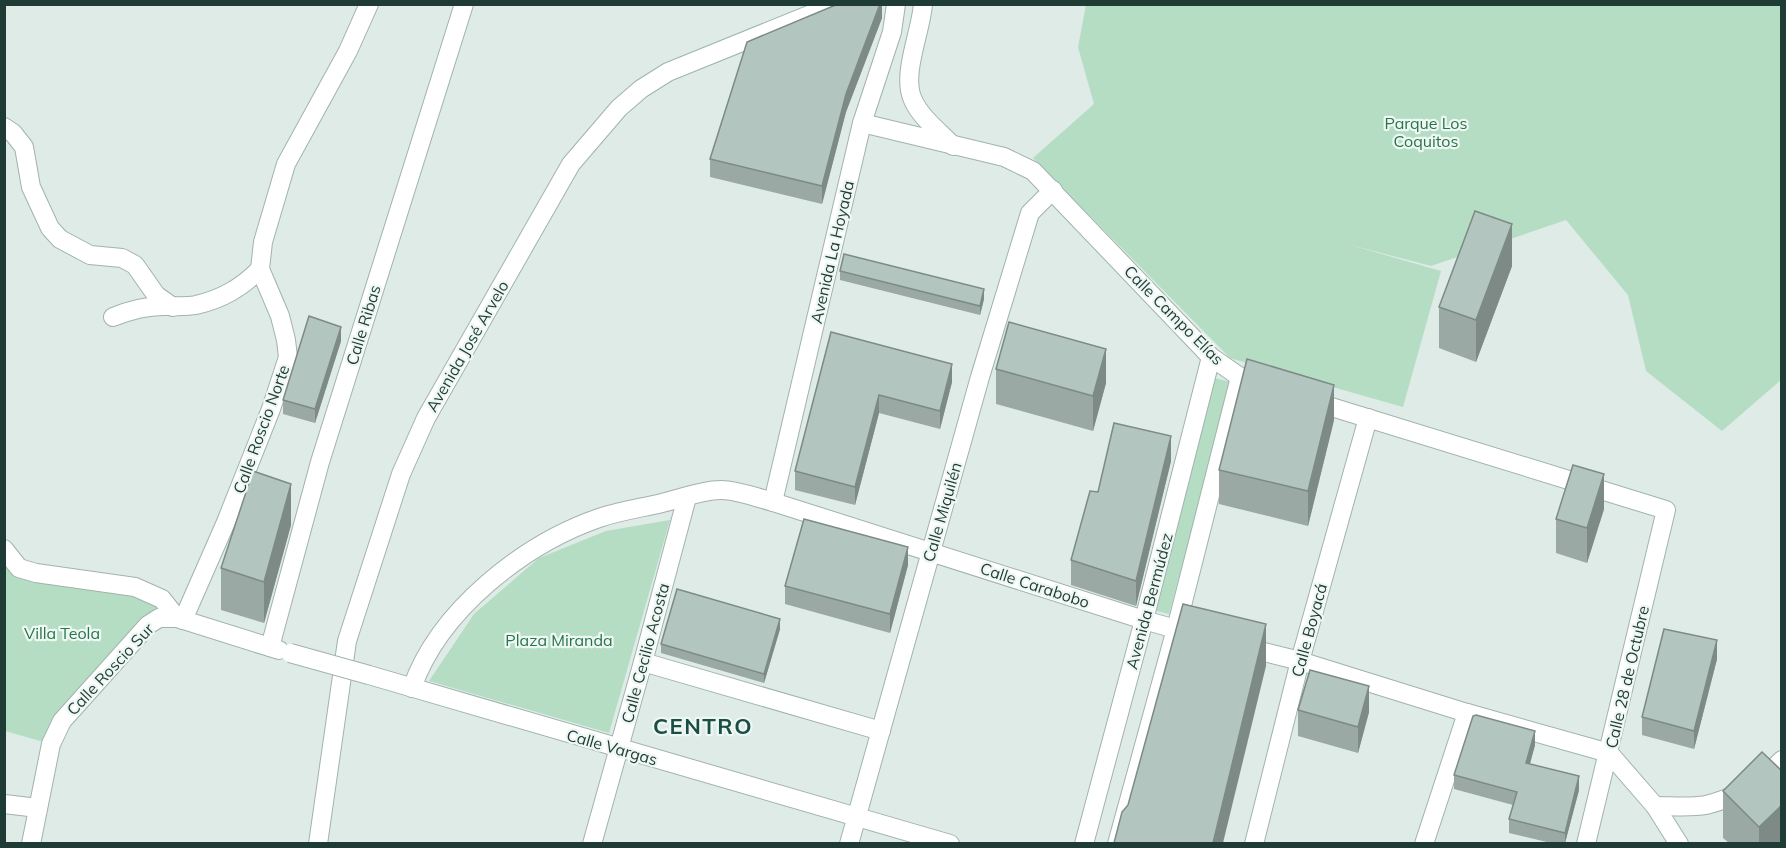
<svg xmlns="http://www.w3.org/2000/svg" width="1786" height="848" viewBox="0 0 1786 848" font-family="Mulish,sans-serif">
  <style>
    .green { fill: #b5ddc3 }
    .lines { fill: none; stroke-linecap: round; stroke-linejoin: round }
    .minor-casing { stroke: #a1b3ad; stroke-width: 20 }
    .minor { stroke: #fff; stroke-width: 18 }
    .minor-bridge-casing { stroke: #a1b3ad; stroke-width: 20; stroke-linecap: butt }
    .minor-bridge { stroke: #fff; stroke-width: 18 }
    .wall { fill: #9aa9a4 }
    .shaded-wall { fill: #7d8a86 }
    .building { fill: #b3c5bf; stroke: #7d8a86; stroke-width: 1.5 }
    .labels { text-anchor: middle; stroke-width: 4.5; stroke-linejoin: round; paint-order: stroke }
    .park-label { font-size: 16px; fill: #27744a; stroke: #eef7f3 }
    .street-label { font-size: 16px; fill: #1f3b35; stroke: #eef7f3 }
    .district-label { font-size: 22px; font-weight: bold; letter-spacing: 1.5px; fill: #1a4e45; stroke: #eef7f3 }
  </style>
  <rect width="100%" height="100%" fill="#deebe6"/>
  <g class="green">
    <path d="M1086 5H1781V380L1722 431 1646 371 1628 295 1566 220 1431 266 1347 244 1441 271 1403 407 1230 358 1033 158 1094 104 1078 47Z"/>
    <path d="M1214 378 1231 382 1169 614 1153 610Z"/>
    <path d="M670 520 609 733 429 681 474 614 539 558 606 531Z"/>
    <path d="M4 549 19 568 162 599 159 618 51 744 5 731Z"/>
  </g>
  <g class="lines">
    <defs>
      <g id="minor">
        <path d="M923 4C921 32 901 75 913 100 921 118 940 132 953 146"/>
        <path d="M862 123 1004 157 1033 171 1211 357 1240 377 1266 387"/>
        <path d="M4 127 13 133 24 147 31 187 50 228 60 239 90 255 122 258 135 265 156 295 173 307"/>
        <path d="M113 317C128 311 146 306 163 306 174 306 185 307 196 305 222 299 241 288 260 269"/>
        <path d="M1312 401 1666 510 1586 844"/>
        <path d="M773 502 862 123 892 32 896 4"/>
        <path d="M4 549 19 568 36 573 135 587 162 599 177 618"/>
        <path d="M183 620 226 522 271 409 288 357 286 340 280 316 260 269 263 242 286 164 348 51 369 4"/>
        <path d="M270 647 320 462 464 4"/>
        <path d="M1244 647 1300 661 1467 713 1609 753 1655 806 1679 844"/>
        <path d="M643 662 881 731"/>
        <path d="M369 675 950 844"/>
        <path d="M412 688C439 610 524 544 599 518 619 511 641 508 662 503 679 499 702 490 720 490 733 489 759 498 773 502L1144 620 1200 636"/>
        <path d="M4 804 38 808"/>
        <path d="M1655 806C1672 806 1690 808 1706 805 1735 798 1761 782 1782 760"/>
        <path d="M31 844 51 744 62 721 148 625 159 618H177L279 650"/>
        <path d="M318 844 347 641 401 474 426 418 571 164 619 108 641 89 668 72 836 4"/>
        <path d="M592 844 643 662 687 497"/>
        <path d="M849 844 980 377 1030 213 1053 190"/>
        <path d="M1084 844 1144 620 1211 357"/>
        <path d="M1117 844 1176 629 1240 377"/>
        <path d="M1254 844 1300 661 1368 418"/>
        <path d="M1424 844 1467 713"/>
      </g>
    </defs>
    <use href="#minor" class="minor-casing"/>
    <use href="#minor" class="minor"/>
    <defs>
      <path id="minor-bridge" d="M290 653 369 675"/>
    </defs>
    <use href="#minor-bridge" class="minor-bridge-casing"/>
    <use href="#minor-bridge" class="minor-bridge"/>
  </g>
  <g class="wall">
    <path d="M882 4V18L846 112 822 204 710 177V159Z"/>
    <path d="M1512 266 1476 362 1439 348V307Z"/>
    <path d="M840 271 984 299 980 315 840 280Z"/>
    <path d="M831 332 952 382 940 429 879 413 855 505 795 490V471Z"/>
    <path d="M341 341 315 423 283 414V400Z"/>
    <path d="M996 369 1106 383 1093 431 996 404Z"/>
    <path d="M1334 420 1308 526 1219 504V470Z"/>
    <path d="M1171 461 1136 606 1071 585V560L1098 492Z"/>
    <path d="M1604 509 1587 563 1556 553V519Z"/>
    <path d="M291 525 264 623 221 610V568Z"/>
    <path d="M908 565 890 633 785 604V586Z"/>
    <path d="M780 629 764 683 661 653V644Z"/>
    <path d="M1717 659 1694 749 1642 735V717Z"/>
    <path d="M1298 710 1369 712 1358 753 1298 736Z"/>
    <path d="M1535 745 1530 764 1579 790 1565 843H1551L1509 833V819L1513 805 1454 789V775Z"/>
    <path d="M1723 791 1782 843H1729L1723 838Z"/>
  </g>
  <g class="shaded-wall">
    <path d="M880 4H882V18L846 112 822 204V186L846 94Z"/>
    <path d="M1512 224V266L1476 362V320Z"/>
    <path d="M984 289V299L980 315V306Z"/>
    <path d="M341 327V341L315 423V409Z"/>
    <path d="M1106 349V383L1093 431V396Z"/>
    <path d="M952 364V382L940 429V411Z"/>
    <path d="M1334 385V420L1308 526V491Z"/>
    <path d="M879 395V413L855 505V487Z"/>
    <path d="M1171 436V461L1136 606V581Z"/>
    <path d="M1604 474V509L1587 563V528Z"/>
    <path d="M291 484V525L264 623V582Z"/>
    <path d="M908 547V565L890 633V614Z"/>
    <path d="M780 619V629L764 683V674Z"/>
    <path d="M1266 624V666L1223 843H1213Z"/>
    <path d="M1717 640V659L1694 749V731Z"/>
    <path d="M1369 686V712L1358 753V727Z"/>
    <path d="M1535 731V745L1526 777V763Z"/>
    <path d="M1579 776V790L1565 843V833Z"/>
    <path d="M1782 805V843H1759V827Z"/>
  </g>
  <g class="building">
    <path d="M838 4H880L846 94 822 186 710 159 747 42Z"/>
    <path d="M1475 211 1512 224 1476 320 1439 307Z"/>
    <path d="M844 254 984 289 980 306 840 271Z"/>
    <path d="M309 316 341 327 315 409 283 400Z"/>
    <path d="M1009 322 1106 349 1093 396 996 369Z"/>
    <path d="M831 332 952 364 940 411 879 395 855 487 795 471Z"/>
    <path d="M1247 359 1334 385 1308 491 1219 470Z"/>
    <path d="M1114 423 1171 436 1136 581 1071 560 1090 491 1098 492Z"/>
    <path d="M1573 465 1604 474 1587 528 1556 519Z"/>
    <path d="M253 471 291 484 264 582 221 568Z"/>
    <path d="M804 519 908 547 890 614 785 586Z"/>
    <path d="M677 589 780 619 764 674 661 644Z"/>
    <path d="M1183 604 1266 624 1213 843H1114L1122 812 1128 805Z"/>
    <path d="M1664 629 1717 640 1694 731 1642 717Z"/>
    <path d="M1310 670 1369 686 1358 727 1298 710Z"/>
    <path d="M1476 715 1535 731 1526 763 1579 776 1565 833 1509 819 1517 792 1454 775 1473 716Z"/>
    <path d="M1762 752 1782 771V805L1759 827 1723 791Z"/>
  </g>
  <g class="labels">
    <g class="park-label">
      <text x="1426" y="129">Parque Los<tspan x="1426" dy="18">Coquitos</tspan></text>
      <text x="62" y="639">Villa Teola</text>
      <text x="559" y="646">Plaza Miranda</text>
    </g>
    <g class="street-label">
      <text transform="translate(832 252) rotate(-77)" y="6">Avenida La Hoyada</text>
      <text transform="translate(1174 315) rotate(45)" y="6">Calle Campo Elías</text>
      <text transform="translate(363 325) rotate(-73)" y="6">Calle Ribas</text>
      <text transform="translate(467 346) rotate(-60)" y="6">Avenida José Arvelo</text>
      <text transform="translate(261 429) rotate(-70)" y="6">Calle Roscio Norte</text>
      <text transform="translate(942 512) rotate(-74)" y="6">Calle Miquilén</text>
      <text transform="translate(1035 585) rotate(18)" y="6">Calle Carabobo</text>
      <text transform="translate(1149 601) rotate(-75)" y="6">Avenida Bermúdez</text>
      <text transform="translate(1309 630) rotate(-75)" y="6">Calle Boyacá</text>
      <text transform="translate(645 653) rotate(-75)" y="6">Calle Cecilio Acosta</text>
      <text transform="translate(110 669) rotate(-47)" y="6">Calle Roscio Sur</text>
      <text transform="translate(1627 677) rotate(-77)" y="6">Calle 28 de Octubre</text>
      <text transform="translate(612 747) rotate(16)" y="6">Calle Vargas</text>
    </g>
    <g class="district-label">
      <text x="703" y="734">CENTRO</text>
    </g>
  </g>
  <rect width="1786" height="848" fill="none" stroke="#1f3b35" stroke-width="12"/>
</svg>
